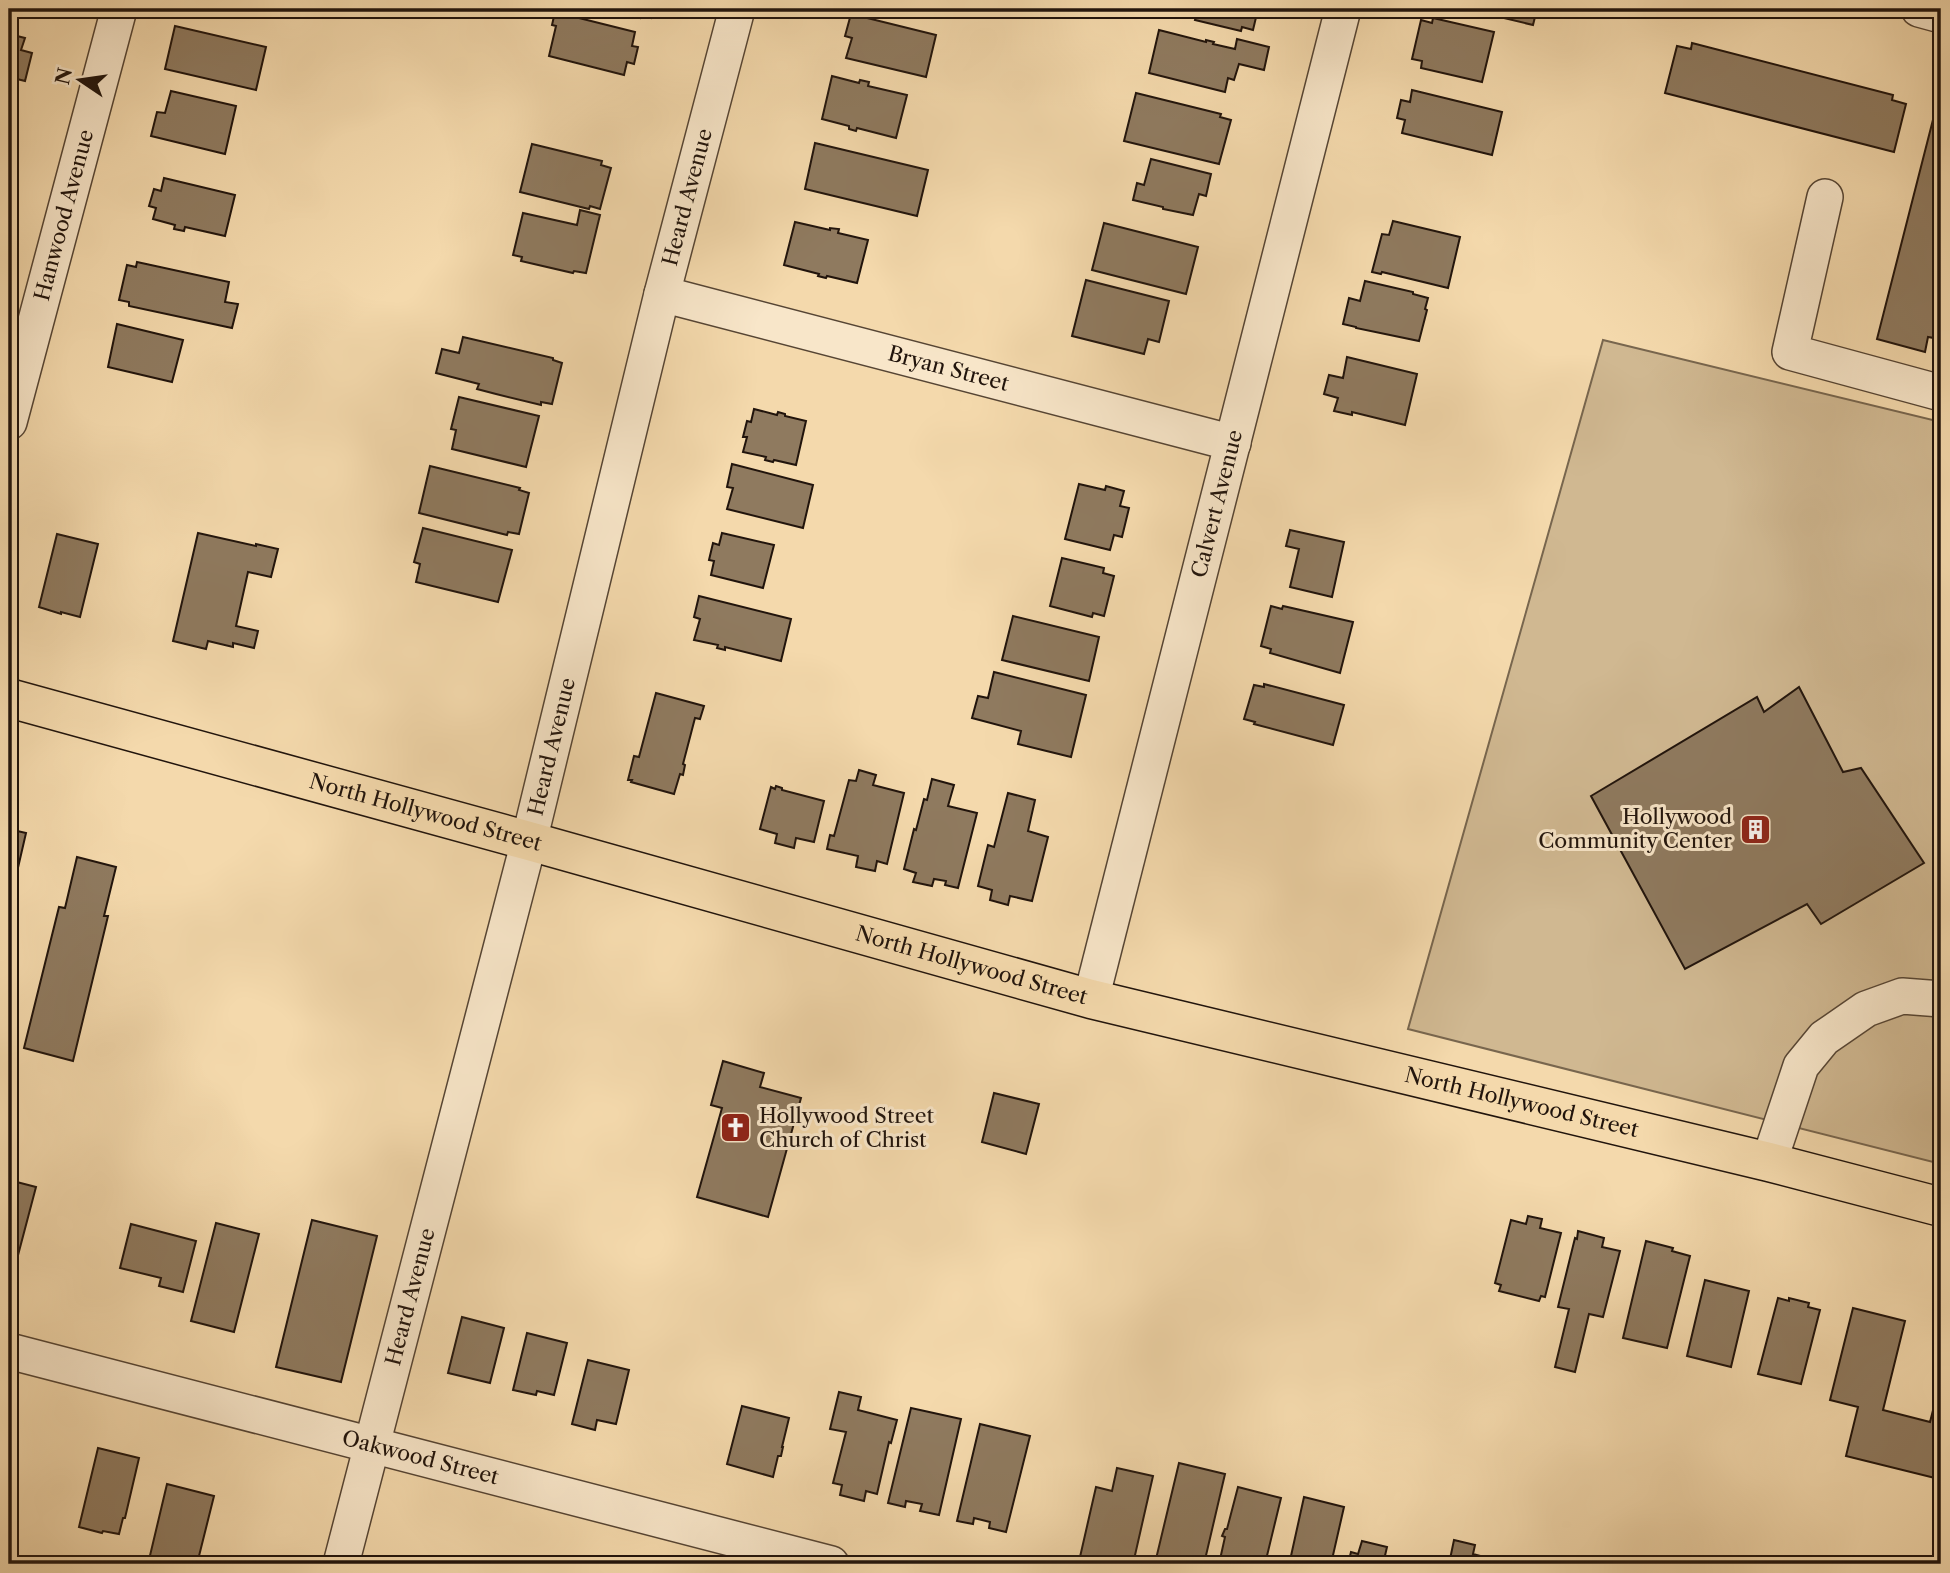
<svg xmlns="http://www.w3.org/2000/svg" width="1950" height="1573" viewBox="0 0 1950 1573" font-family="'Libre Caslon Text',serif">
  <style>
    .green { fill: #d0b891; stroke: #78664e; stroke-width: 2 }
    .building { fill: #8f7a5f; stroke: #21140c; stroke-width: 2 }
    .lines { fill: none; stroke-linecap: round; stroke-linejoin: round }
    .minor-casing { stroke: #564534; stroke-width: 38 }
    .major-casing { stroke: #21140c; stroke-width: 41 }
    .minor { stroke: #f8e6c9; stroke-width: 35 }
    .major { stroke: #f4d9ac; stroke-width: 38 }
    .labels { text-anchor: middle; stroke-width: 6; stroke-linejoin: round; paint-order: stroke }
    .street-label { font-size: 21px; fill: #21140c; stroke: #f8e6c9 }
    .poi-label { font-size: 21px; fill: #21140c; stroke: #f8e6c9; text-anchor: end }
  </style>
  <rect width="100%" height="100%" fill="#f4d9ac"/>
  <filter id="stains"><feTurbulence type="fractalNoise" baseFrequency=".00286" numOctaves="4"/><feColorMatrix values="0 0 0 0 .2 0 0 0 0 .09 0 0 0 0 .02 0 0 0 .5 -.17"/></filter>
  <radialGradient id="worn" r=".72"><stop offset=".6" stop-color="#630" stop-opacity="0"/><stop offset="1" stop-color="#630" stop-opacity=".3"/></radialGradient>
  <path class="green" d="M1603 340 1941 422V1164L1408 1029Z"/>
  <g class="building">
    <path d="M603 9H654L651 18 640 15V18Z"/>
    <path d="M1198 9H1258L1253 30 1242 27 1241 31 1195 20Z"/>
    <path d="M1466 9H1537L1533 25Z"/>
    <path d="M555 12 635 32 632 46 638 47 634 64 627 62 624 75 549 56 556 26 552 25Z"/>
    <path d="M851 14 936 35 926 77 846 58 852 38 845 36Z"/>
    <path d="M1433 18 1494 32 1482 82 1421 68 1422 61 1412 59 1421 20 1432 23Z"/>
    <path d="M175 26 266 47 256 90 165 69Z"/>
    <path d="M1159 30 1206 42V40L1214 42 1213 44 1235 49 1237 39 1269 47 1264 70 1239 64 1234 80 1228 78 1225 92 1149 73Z"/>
    <path d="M9 34 25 38 21 50 32 53 25 81 13 78 11 90H9Z"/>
    <path d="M1692 43 1893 95 1892 100 1906 104 1894 152 1665 93 1677 46 1691 49Z"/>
    <path d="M832 76 859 83 860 80 869 82 868 86 907 95 896 138 857 128 856 131 849 129V126L822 119Z"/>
    <path d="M1412 90 1502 112 1492 155 1402 133 1405 120 1397 118 1401 100 1410 102Z"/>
    <path d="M171 91 236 106 225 154 151 136 157 112 165 113Z"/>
    <path d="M1136 93 1221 114 1220 117 1231 120 1219 164 1124 141Z"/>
    <path d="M1936 108 1941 109V311L1934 338 1928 337 1925 352 1877 339Z"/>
    <path d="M815 143 928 170 917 216 805 189Z"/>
    <path d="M532 144 602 161 601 165 611 168 600 209 590 206 589 209 520 192Z"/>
    <path d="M1151 159 1211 174 1206 196 1199 194 1193 215 1163 209V207L1133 200 1137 183 1144 185Z"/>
    <path d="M164 178 235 195 225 236 185 227 184 231 174 229 175 225 153 219 156 208 149 206 154 189 161 191Z"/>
    <path d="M580 210 600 215 586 273 574 271 573 273 521 261 522 257 513 255 523 213 577 225Z"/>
    <path d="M1393 221 1460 237 1448 288 1382 272 1381 274 1372 272 1382 234 1389 235Z"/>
    <path d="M795 222 830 230V228L839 229 838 233 868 240 857 283 827 276 826 278 818 276 819 274 784 265Z"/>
    <path d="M1104 223 1198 247 1186 294 1092 270Z"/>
    <path d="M137 262 229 282 225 302 238 304 232 328 129 306V302L119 300 127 265 136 267Z"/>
    <path d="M1086 280 1169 301 1159 342 1148 339 1144 354 1072 336Z"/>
    <path d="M1365 281 1413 292V294L1428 298 1425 309 1427 310 1419 341 1356 328V327L1343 324 1349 298 1360 301Z"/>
    <path d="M117 324 183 340 172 382 108 367Z"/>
    <path d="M463 337 553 358V360L562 363 552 404 541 402V405L496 394 477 389 479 384 436 373 442 349 459 353Z"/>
    <path d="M1347 357 1417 374 1405 425 1352 412V415L1334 411 1338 398 1324 394 1329 375 1343 378Z"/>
    <path d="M459 397 539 416 526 467 452 449 456 430 451 429Z"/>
    <path d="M754 409 777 415 778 412 785 414V416L806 421 796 465 774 460 773 462 765 460 766 457 743 452 747 437H743L747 421 751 422Z"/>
    <path d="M732 464 813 485 803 528 727 509 733 488 727 487Z"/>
    <path d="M430 466 520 488 519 490 529 493 519 534 508 532 507 535 419 513Z"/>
    <path d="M1079 484 1105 490 1106 486 1124 491 1120 506 1129 508 1122 537 1114 535 1110 550 1065 539Z"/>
    <path d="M423 528 512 550 498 602 416 582 420 564 414 562Z"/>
    <path d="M1290 530 1344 542 1332 597 1290 587 1299 549 1286 546Z"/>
    <path d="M198 533 256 546V544L278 549 271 577 248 572 236 626 258 631 254 648 233 643V647L208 641 206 649 173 641Z"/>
    <path d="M722 533 774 545 763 588 711 575 714 561 709 560 713 543 719 545Z"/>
    <path d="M57 534 98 544 80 617 61 612V614L39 607Z"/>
    <path d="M1062 558 1104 568 1103 573 1114 576 1104 616 1093 613 1092 617 1050 606Z"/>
    <path d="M699 596 791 619 781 661 725 647V650L717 648 718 645 694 640 700 619 694 617Z"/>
    <path d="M1271 606 1282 609 1283 606 1353 622 1340 673 1270 653 1271 649 1261 646Z"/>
    <path d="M1013 616 1099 637 1089 681 1002 660Z"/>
    <path d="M994 672 1086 695 1071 757 1018 744 1021 731 972 718 978 696 988 698Z"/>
    <path d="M1264 684 1344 705 1333 745 1254 724 1255 722 1244 719 1254 685 1264 687Z"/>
    <path d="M1799 687 1843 772 1861 768 1924 863 1821 924 1807 904 1685 969 1591 796 1757 697 1764 712Z"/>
    <path d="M656 693 704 706 700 719 695 718 683 764 685 765 683 775 680 774 674 794 631 782 632 780H628L634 756 639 757Z"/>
    <path d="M859 770 876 775 873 785 904 793 887 864 877 861 875 871 856 867 858 856 827 849 830 835 834 836 849 780 856 781Z"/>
    <path d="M932 779 954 785 948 806 977 813 958 888 945 885 946 881 934 879 932 886 913 882 916 873 904 869 914 829 916 830 924 799 927 800Z"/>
    <path d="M776 786 782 788V790L824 801 814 842 796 838 794 848 775 843 777 834 760 829 771 787 775 789Z"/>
    <path d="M1008 793 1035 800 1028 831 1048 837 1032 901 1010 896 1008 905 990 900 992 890 978 886 988 845 994 847Z"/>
    <path d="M9 821 15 822 13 830 26 833 11 898H9Z"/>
    <path d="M77 857 116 867 104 916H108L73 1061 24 1048 59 907 65 908Z"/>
    <path d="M723 1061 764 1073 760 1087 801 1098 768 1217 697 1197 722 1108 711 1105Z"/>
    <path d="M994 1093 1039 1104 1026 1154 982 1142Z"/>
    <path d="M9 1180 36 1187 17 1259 9 1257Z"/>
    <path d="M1528 1216 1542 1219 1540 1228 1561 1233 1545 1297 1541 1296 1539 1301 1499 1291 1501 1285 1495 1283 1511 1220 1526 1224Z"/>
    <path d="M312 1220 377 1236 341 1382 276 1367Z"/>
    <path d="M216 1223 259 1234 234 1332 191 1321Z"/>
    <path d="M131 1224 196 1241 183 1292 159 1286 161 1278 120 1268Z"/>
    <path d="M1578 1231 1604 1238 1602 1247 1620 1251 1603 1317 1589 1314 1575 1372 1555 1367 1569 1309 1558 1307 1575 1238 1577 1239Z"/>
    <path d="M1646 1241 1673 1248 1672 1251 1690 1256 1667 1348 1623 1338Z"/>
    <path d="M1705 1280 1749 1291 1731 1367 1687 1356Z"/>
    <path d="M1778 1298 1789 1301V1298L1809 1303 1808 1307 1820 1310 1801 1384 1758 1374Z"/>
    <path d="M1853 1308 1905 1321 1883 1410 1930 1422 1941 1379V1468L1939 1479 1846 1456 1858 1407 1830 1400Z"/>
    <path d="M462 1317 504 1328 490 1383 448 1373Z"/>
    <path d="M527 1333 567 1343 554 1395 537 1391 536 1395 513 1390Z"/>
    <path d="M588 1360 629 1370 616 1424 597 1420 595 1430 572 1424Z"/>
    <path d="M839 1392 861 1397 858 1410 897 1420 891 1443 889 1442 877 1494 866 1491 864 1501 840 1495 842 1485 833 1483 846 1432 830 1429Z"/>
    <path d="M742 1406 789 1418 782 1447H783L781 1456H778L773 1477 727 1464Z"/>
    <path d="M911 1408 961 1419 939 1515 920 1511 922 1504 906 1501 905 1507 888 1503Z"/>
    <path d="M980 1424 1030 1436 1006 1532 989 1528 990 1522 974 1518 973 1524 957 1521Z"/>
    <path d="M98 1448 139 1458 125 1518H123L119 1534 103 1531 102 1533 79 1527Z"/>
    <path d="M1179 1463 1225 1474 1204 1564H1177L1156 1559Z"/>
    <path d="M1117 1468 1153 1476 1133 1564H1119L1105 1561 1104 1562 1080 1557 1096 1487 1112 1491Z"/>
    <path d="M167 1484 214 1496 198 1560H196L195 1564H148Z"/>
    <path d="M1238 1487 1281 1498 1265 1564H1219L1225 1537 1222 1536 1225 1529H1227Z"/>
    <path d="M1304 1497 1344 1507 1331 1564H1295L1297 1557 1291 1556Z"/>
    <path d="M1454 1540 1475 1545 1473 1554 1495 1560 1494 1564H1449Z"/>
    <path d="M1362 1541 1387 1547 1384 1560 1401 1564H1348L1351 1552 1358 1554Z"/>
  </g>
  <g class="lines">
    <defs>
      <g id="minor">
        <path d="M1919 9 1941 15"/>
        <path d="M1825 197 1790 352 1941 393"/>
        <path id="s1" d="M662 294 1233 443"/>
        <path id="s2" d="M9 422 119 9"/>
        <path id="s3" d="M1091 999 1343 9"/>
        <path d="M1769 1162 1801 1066 1824 1038 1866 1009 1902 996 1941 999"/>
        <path id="s4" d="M9 1351 831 1564"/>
        <path id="s5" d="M341 1564 529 841 662 294 737 9"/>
      </g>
      <g id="major">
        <path id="s6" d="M9 698 529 841 1091 999 1769 1162 1941 1207"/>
      </g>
    </defs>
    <use href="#minor" class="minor-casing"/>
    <use href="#major" class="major-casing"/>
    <use href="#minor" class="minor"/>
    <use href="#major" class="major"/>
  </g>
  <defs>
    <symbol id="building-square" viewBox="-11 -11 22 22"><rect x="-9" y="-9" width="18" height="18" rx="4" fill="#8f2418" stroke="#f8e6c9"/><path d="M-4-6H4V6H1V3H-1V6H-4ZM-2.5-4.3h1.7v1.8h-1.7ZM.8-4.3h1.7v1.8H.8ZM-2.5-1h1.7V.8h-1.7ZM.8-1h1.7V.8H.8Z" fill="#fff"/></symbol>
    <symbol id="church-square" viewBox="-11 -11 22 22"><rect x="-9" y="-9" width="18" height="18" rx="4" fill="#8f2418" stroke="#f8e6c9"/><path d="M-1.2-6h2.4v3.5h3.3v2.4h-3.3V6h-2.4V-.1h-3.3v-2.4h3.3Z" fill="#fff"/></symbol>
  </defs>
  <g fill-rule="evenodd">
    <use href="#building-square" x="1738" y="812" width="35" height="35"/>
    <use href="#church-square" x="718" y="1110" width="35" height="35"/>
  </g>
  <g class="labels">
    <g class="street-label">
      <text dy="7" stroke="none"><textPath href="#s5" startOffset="1410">Heard Avenue</textPath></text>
      <text dy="7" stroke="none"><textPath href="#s2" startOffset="214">Hanwood Avenue</textPath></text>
      <text dy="7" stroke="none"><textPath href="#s1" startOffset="296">Bryan Street</textPath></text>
      <text dy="7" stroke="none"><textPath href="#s3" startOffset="511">Calvert Avenue</textPath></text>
      <text dy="7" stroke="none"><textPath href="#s5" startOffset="844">Heard Avenue</textPath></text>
      <text dy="7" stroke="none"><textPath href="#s6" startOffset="432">North Hollywood Street</textPath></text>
      <text dy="7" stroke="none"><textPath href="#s6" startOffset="999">North Hollywood Street</textPath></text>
      <text dy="7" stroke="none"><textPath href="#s6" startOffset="1566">North Hollywood Street</textPath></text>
      <text dy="7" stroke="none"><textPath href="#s5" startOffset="276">Heard Avenue</textPath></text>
      <text dy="7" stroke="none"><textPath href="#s4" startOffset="425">Oakwood Street</textPath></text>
    </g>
    <g class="poi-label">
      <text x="1732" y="824">Hollywood<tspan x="1732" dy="24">Community Center</tspan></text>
      <text x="759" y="1123" text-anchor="start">Hollywood Street<tspan x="759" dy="24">Church of Christ</tspan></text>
    </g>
  </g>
  <rect width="1950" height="1573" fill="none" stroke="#f4d9ac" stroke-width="35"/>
  <rect x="10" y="10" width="1929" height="1552" fill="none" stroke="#21140c" stroke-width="3.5"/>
  <rect x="18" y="18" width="1915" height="1538" fill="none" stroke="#21140c" stroke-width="2"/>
  <g transform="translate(80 80) rotate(283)" stroke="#f8e6c9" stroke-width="5" paint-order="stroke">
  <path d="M0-5L12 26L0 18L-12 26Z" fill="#21140c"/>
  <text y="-10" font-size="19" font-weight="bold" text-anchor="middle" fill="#21140c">N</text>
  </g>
  <rect width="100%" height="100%" filter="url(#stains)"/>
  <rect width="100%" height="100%" fill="url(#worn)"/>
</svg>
